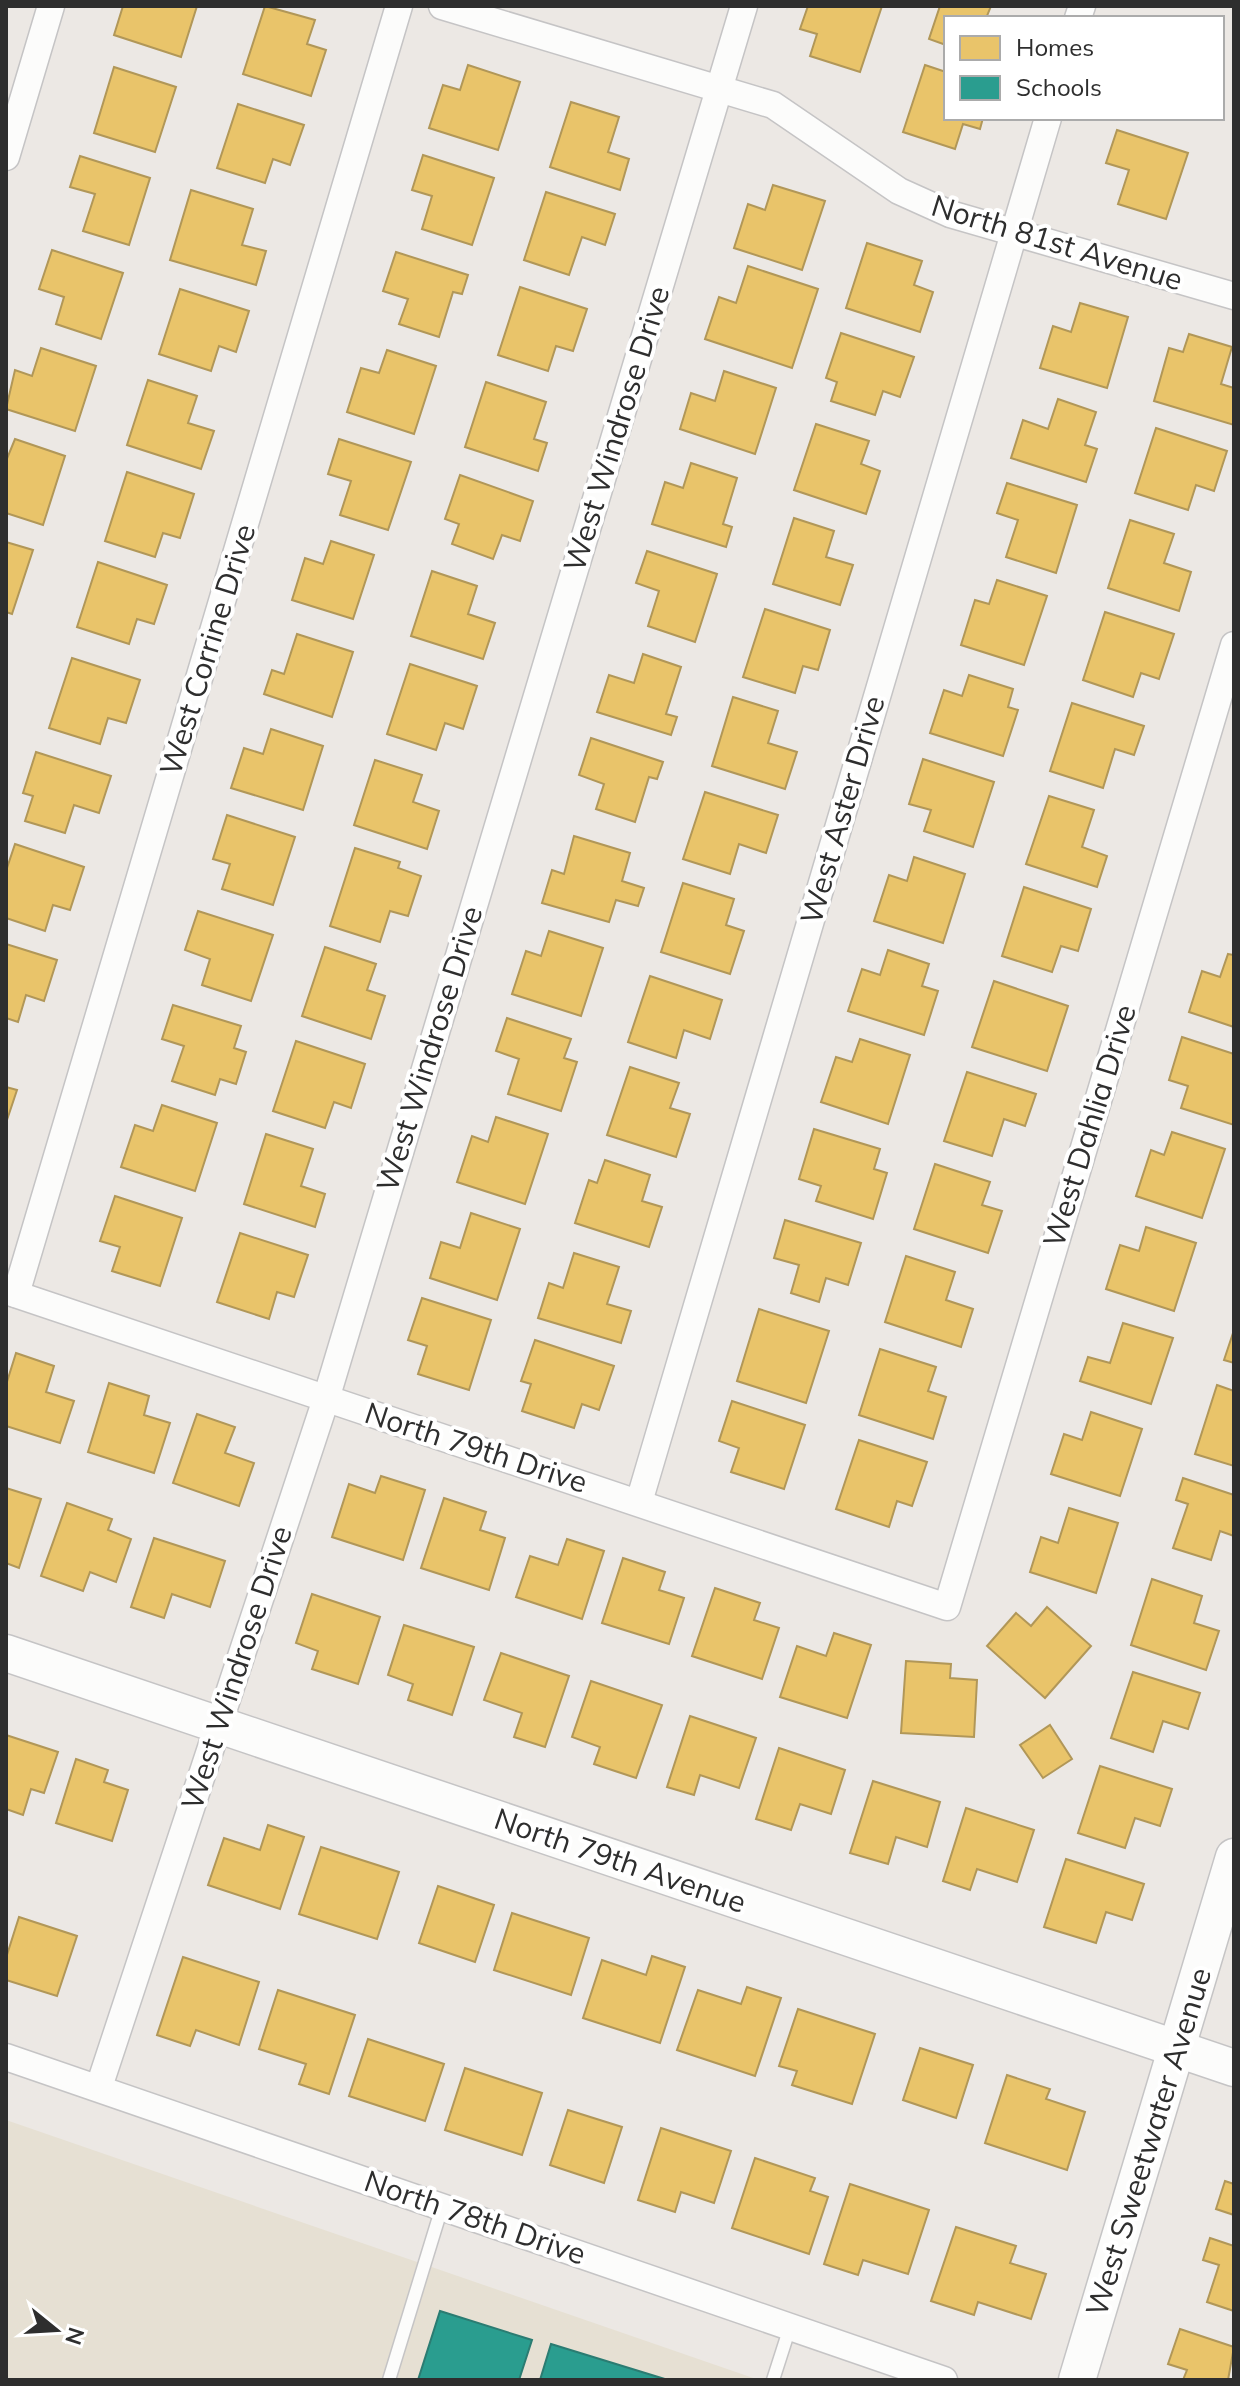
<svg xmlns="http://www.w3.org/2000/svg" width="1240" height="2386" viewBox="0 0 1240 2386" font-family="Mulish,sans-serif">
  <style>
    .education { fill: #e6e0d3 }
    .homes { fill: #e9c46a; stroke: #b19758; stroke-width: 2 }
    .schools { fill: #2a9d8f; stroke: #2b7c72; stroke-width: 2 }
    .lines { fill: none; stroke-linecap: round; stroke-linejoin: round }
    .lane-casing { stroke: #c5c4c5; stroke-width: 15 }
    .street-casing { stroke: #c5c4c5; stroke-width: 29 }
    .secondary-casing { stroke: #c5c4c5; stroke-width: 39 }
    .lane { stroke: #fcfcfb; stroke-width: 12 }
    .street { stroke: #fcfcfb; stroke-width: 26 }
    .secondary { stroke: #fcfcfb; stroke-width: 36 }
    .labels { text-anchor: middle; stroke-width: 8; stroke-linejoin: round; paint-order: stroke }
    .street-label { font-size: 30px; fill: #2e2e2e; stroke: #fff }
  </style>
  <rect width="100%" height="100%" fill="#ece8e4"/>
  <path class="education" d="M6 2120 759 2380H6Z"/>
  <g class="homes">
    <path d="M123 6H197L181 57 114 35Z"/>
    <path d="M265 6 315 20 307 44 326 50 311 96 243 74Z"/>
    <path d="M808 6H882L860 72 810 56 817 34 800 29Z"/>
    <path d="M940 6H991L987 16 993 18H946V45L929 39Z"/>
    <path d="M468 65 520 82 498 150 429 128 443 85 460 90Z"/>
    <path d="M925 65 946 72V118H983L980 129 963 124 955 149 903 132Z"/>
    <path d="M114 67 176 87 155 152 94 133Z"/>
    <path d="M571 102 619 117 608 152 629 159 620 190 550 167Z"/>
    <path d="M238 104 304 125 290 165 273 159 265 183 217 168Z"/>
    <path d="M1117 130 1188 153 1166 219 1118 204 1129 170 1106 163Z"/>
    <path d="M423 155 494 178 472 245 422 229 432 196 412 190Z"/>
    <path d="M80 156 150 178 129 245 83 231 95 194 70 187Z"/>
    <path d="M773 185 825 201 802 270 734 248 748 204 765 210Z"/>
    <path d="M191 190 253 209 242 245 266 251 256 285 170 260Z"/>
    <path d="M546 192 615 214 605 245 582 237 569 275 524 260Z"/>
    <path d="M867 243 922 261 914 285 933 292 920 332 846 308Z"/>
    <path d="M52 250 123 273 101 339 56 324 64 297 39 289Z"/>
    <path d="M396 252 468 275 462 294 453 292 439 337 399 324 408 299 383 291Z"/>
    <path d="M748 266 818 289 792 368 705 339 719 297 736 303Z"/>
    <path d="M520 287 587 309 573 351 556 346 548 371 498 355Z"/>
    <path d="M180 289 249 311 236 352 219 346 211 371 159 354Z"/>
    <path d="M1080 303 1128 317 1107 388 1040 368 1053 326 1071 332Z"/>
    <path d="M841 333 914 357 900 397 883 391 875 415 831 401 837 382 826 378Z"/>
    <path d="M1189 334 1232 347 1221 384 1234 388V425L1154 401 1169 348 1183 352Z"/>
    <path d="M41 348 96 366 75 431 6 409 15 370 32 376Z"/>
    <path d="M387 350 436 366 414 434 347 412 361 368 379 373Z"/>
    <path d="M724 371 776 388 755 454 680 429 691 393 715 401Z"/>
    <path d="M148 380 197 396 188 423 214 431 201 469 127 445Z"/>
    <path d="M486 382 546 402 534 439 547 443 538 471 465 447Z"/>
    <path d="M1058 399 1096 412 1085 445 1097 449 1086 482 1011 458 1023 420 1048 429Z"/>
    <path d="M816 424 869 441 861 464 880 471 866 514 794 490Z"/>
    <path d="M1156 428 1227 451 1214 491 1196 485 1188 510 1135 493Z"/>
    <path d="M15 439 65 456 43 525 6 513V461Z"/>
    <path d="M339 439 411 462 388 530 340 515 351 481 328 474Z"/>
    <path d="M691 463 737 478 723 524 732 527 726 547 652 524 665 482 683 488Z"/>
    <path d="M127 472 194 494 180 538 163 533 155 557 105 541Z"/>
    <path d="M460 475 533 501 520 541 502 535 493 559 452 544 459 524 445 519Z"/>
    <path d="M1007 483 1077 505 1056 573 1006 557 1018 520 997 513Z"/>
    <path d="M794 518 834 531 826 557 853 565 840 605 773 584Z"/>
    <path d="M1130 520 1174 534 1164 563 1191 572 1179 611 1108 588Z"/>
    <path d="M331 541 374 555 353 619 292 600 305 558 323 564Z"/>
    <path d="M6 542 33 550 12 614 6 612Z"/>
    <path d="M647 551 717 574 695 642 648 626 659 591 636 583Z"/>
    <path d="M98 562 167 585 154 624 137 619 129 644 77 627Z"/>
    <path d="M432 571 477 586 468 614 495 623 483 659 411 636Z"/>
    <path d="M997 580 1047 596 1024 665 961 645 975 600 989 604Z"/>
    <path d="M765 609 830 630 818 670 803 666 795 693 743 677Z"/>
    <path d="M1105 612 1174 634 1159 679 1141 673 1133 697 1083 680Z"/>
    <path d="M297 634 353 652 332 717 264 694 272 670 284 674Z"/>
    <path d="M643 654 681 667 666 714 677 717 671 735 597 712 609 675 634 683Z"/>
    <path d="M72 658 140 680 126 723 108 718 100 744 49 728Z"/>
    <path d="M410 664 477 686 463 729 445 723 436 750 387 734Z"/>
    <path d="M969 675 1013 689 1008 707 1018 710 1003 756 930 733 944 690 962 696Z"/>
    <path d="M733 697 778 711 768 743 797 752 785 789 712 766Z"/>
    <path d="M1072 703 1144 726 1134 755 1115 749 1103 788 1050 771Z"/>
    <path d="M271 729 323 746 303 810 231 788 244 748 263 754Z"/>
    <path d="M591 738 663 762 657 779 649 777 635 822 596 809 604 784 579 775Z"/>
    <path d="M36 752 111 776 99 813 74 805 65 833 25 821 33 796 23 793Z"/>
    <path d="M923 759 994 782 973 847 924 831 931 810 909 804Z"/>
    <path d="M375 760 422 775 413 802 439 811 427 849 354 825Z"/>
    <path d="M705 792 778 815 766 853 739 844 730 874 683 859Z"/>
    <path d="M1049 796 1094 810 1082 847 1107 856 1097 887 1026 864Z"/>
    <path d="M227 815 295 837 273 905 222 889 230 864 213 859Z"/>
    <path d="M574 836 630 853 622 881 644 888 638 906 616 900 609 922 542 903 552 870 564 874Z"/>
    <path d="M15 844 84 867 70 910 53 905 45 931 6 918V871Z"/>
    <path d="M355 848 400 862 398 868 421 876 408 916 390 911 380 942 330 926Z"/>
    <path d="M914 857 965 874 943 943 874 921 889 875 907 881Z"/>
    <path d="M683 883 734 899 726 925 744 931 730 974 661 952Z"/>
    <path d="M1024 887 1091 909 1078 951 1061 946 1052 972 1002 956Z"/>
    <path d="M198 911 273 935 251 1001 202 985 210 959 185 950Z"/>
    <path d="M549 931 603 948 581 1016 512 994 526 951 541 956Z"/>
    <path d="M6 944 57 960 44 1001 26 995 18 1022 6 1018Z"/>
    <path d="M325 947 376 964 367 990 385 996 371 1039 302 1016Z"/>
    <path d="M888 950 929 964 922 986 938 991 924 1035 848 1011 862 969 880 975Z"/>
    <path d="M1228 954 1234 955V1027L1189 1012 1202 971 1220 977Z"/>
    <path d="M650 976 722 1000 710 1039 684 1030 676 1058 628 1042Z"/>
    <path d="M994 981 1068 1006 1047 1071 972 1047Z"/>
    <path d="M173 1005 241 1026 234 1048 246 1052 236 1084 220 1079 215 1095 172 1081 184 1046 162 1039Z"/>
    <path d="M507 1018 571 1039 564 1058 577 1062 561 1111 508 1094 519 1059 496 1051Z"/>
    <path d="M1182 1037 1234 1054V1125L1181 1108 1188 1086 1169 1080Z"/>
    <path d="M860 1039 910 1055 888 1124 821 1102 836 1057 852 1062Z"/>
    <path d="M296 1041 365 1064 351 1108 334 1102 325 1128 273 1111Z"/>
    <path d="M630 1067 679 1083 670 1108 690 1114 676 1157 607 1135Z"/>
    <path d="M967 1072 1036 1094 1025 1126 1004 1119 992 1156 944 1141Z"/>
    <path d="M6 1087 17 1090 6 1123Z"/>
    <path d="M162 1105 217 1123 195 1191 121 1167 135 1125 153 1131Z"/>
    <path d="M496 1117 548 1134 525 1204 457 1182 472 1136 488 1142Z"/>
    <path d="M814 1129 880 1149 874 1169 887 1173 873 1219 816 1201 821 1186 799 1179Z"/>
    <path d="M1172 1132 1225 1149 1202 1218 1136 1196 1151 1150 1164 1155Z"/>
    <path d="M266 1134 313 1149 301 1186 325 1194 315 1227 244 1204Z"/>
    <path d="M605 1160 650 1175 642 1201 662 1207 649 1247 575 1223 589 1180 597 1183Z"/>
    <path d="M935 1164 990 1182 982 1205 1002 1211 988 1253 914 1229Z"/>
    <path d="M115 1196 182 1218 160 1286 112 1271 120 1247 100 1241Z"/>
    <path d="M471 1213 520 1229 497 1300 430 1278 441 1242 460 1248Z"/>
    <path d="M785 1220 861 1243 848 1285 826 1278 819 1302 791 1293 799 1265 774 1258Z"/>
    <path d="M1146 1227 1196 1243 1174 1311 1106 1289 1120 1245 1139 1251Z"/>
    <path d="M240 1233 308 1255 294 1297 277 1292 269 1319 217 1302Z"/>
    <path d="M574 1253 619 1267 607 1304 631 1311 621 1343 538 1318 549 1283 563 1288Z"/>
    <path d="M906 1256 955 1272 946 1300 973 1309 961 1347 885 1322Z"/>
    <path d="M422 1298 491 1320 469 1390 418 1374 427 1346 408 1340Z"/>
    <path d="M759 1309 829 1331 806 1403 737 1381Z"/>
    <path d="M1123 1323 1173 1338 1151 1404 1080 1381 1088 1357 1110 1363Z"/>
    <path d="M1234 1330V1363L1224 1360Z"/>
    <path d="M535 1340 614 1366 599 1410 582 1404 574 1428 522 1411 531 1384 521 1381Z"/>
    <path d="M880 1349 936 1367 928 1391 946 1397 933 1439 859 1415Z"/>
    <path d="M16 1353 54 1366 46 1392 74 1401 60 1443 6 1426V1385Z"/>
    <path d="M109 1383 149 1396 144 1415 170 1423 154 1473 88 1452Z"/>
    <path d="M1217 1385 1234 1391V1466L1195 1454Z"/>
    <path d="M732 1401 805 1425 784 1489 731 1472 739 1448 719 1441Z"/>
    <path d="M1091 1412 1142 1429 1120 1496 1051 1474 1064 1434 1082 1440Z"/>
    <path d="M197 1414 235 1427 225 1453 254 1463 239 1506 173 1483Z"/>
    <path d="M859 1440 927 1462 912 1506 897 1501 889 1527 836 1509Z"/>
    <path d="M381 1476 425 1490 403 1560 332 1537 349 1484 375 1493Z"/>
    <path d="M1183 1478 1234 1495V1536L1220 1531 1211 1560 1173 1548 1188 1504 1176 1500Z"/>
    <path d="M6 1488 41 1499 19 1568 6 1563Z"/>
    <path d="M444 1498 486 1512 480 1530 505 1538 489 1590 421 1568Z"/>
    <path d="M67 1503 112 1519 108 1530 131 1539 116 1582 90 1572 83 1591 41 1576Z"/>
    <path d="M1069 1508 1118 1523 1096 1593 1030 1572 1041 1537 1058 1543Z"/>
    <path d="M154 1538 225 1561 210 1607 172 1594 164 1618 131 1607Z"/>
    <path d="M567 1539 604 1551 582 1619 516 1597 530 1556 558 1565Z"/>
    <path d="M623 1558 665 1572 659 1590 684 1598 669 1644 602 1623Z"/>
    <path d="M1152 1579 1202 1596 1194 1623 1219 1631 1206 1670 1131 1645Z"/>
    <path d="M715 1588 760 1603 754 1620 779 1628 762 1679 692 1656Z"/>
    <path d="M312 1594 380 1617 358 1684 312 1669 318 1651 296 1643Z"/>
    <path d="M1047 1607 1091 1646 1045 1698 987 1646 1016 1613 1031 1626Z"/>
    <path d="M404 1625 474 1647 452 1715 408 1700 413 1684 388 1675Z"/>
    <path d="M834 1633 871 1645 847 1718 780 1697 797 1646 826 1656Z"/>
    <path d="M501 1653 569 1676 545 1747 514 1737 522 1713 484 1700Z"/>
    <path d="M906 1661 951 1664 950 1678 977 1680 974 1737 901 1733Z"/>
    <path d="M1133 1672 1200 1693 1188 1729 1163 1721 1153 1752 1111 1738Z"/>
    <path d="M591 1681 662 1705 636 1778 594 1764 600 1747 572 1737Z"/>
    <path d="M690 1716 756 1738 739 1788 700 1775 694 1795 667 1787Z"/>
    <path d="M1050 1725 1072 1759 1043 1778 1020 1745Z"/>
    <path d="M6 1735 58 1752 44 1793 31 1789 23 1815 6 1809Z"/>
    <path d="M779 1748 845 1770 831 1814 800 1804 791 1830 756 1819Z"/>
    <path d="M76 1759 108 1770 104 1782 128 1790 112 1841 56 1823Z"/>
    <path d="M1100 1766 1172 1789 1160 1826 1135 1818 1125 1848 1078 1833Z"/>
    <path d="M873 1781 940 1802 927 1847 896 1837 888 1864 850 1853Z"/>
    <path d="M966 1808 1034 1830 1017 1882 977 1869 970 1890 943 1881Z"/>
    <path d="M268 1825 304 1837 280 1909 208 1885 224 1838 260 1850Z"/>
    <path d="M321 1847 399 1872 377 1939 299 1914Z"/>
    <path d="M1066 1859 1144 1884 1132 1920 1106 1912 1096 1943 1044 1927Z"/>
    <path d="M438 1886 494 1905 475 1962 419 1943Z"/>
    <path d="M512 1913 589 1938 571 1995 494 1970Z"/>
    <path d="M19 1917 77 1936 57 1996 6 1980V1958Z"/>
    <path d="M652 1956 685 1967 660 2043 583 2018 602 1960 646 1975Z"/>
    <path d="M183 1957 259 1982 239 2045 196 2030 190 2046 157 2035Z"/>
    <path d="M747 1987 781 1998 755 2076 677 2050 698 1990 741 2004Z"/>
    <path d="M278 1990 355 2015 329 2094 299 2084 306 2064 259 2049Z"/>
    <path d="M798 2009 875 2034 852 2104 792 2085 797 2071 779 2066Z"/>
    <path d="M368 2039 444 2064 425 2121 349 2096Z"/>
    <path d="M920 2048 973 2065 956 2118 903 2100Z"/>
    <path d="M465 2068 542 2093 522 2155 445 2130Z"/>
    <path d="M1007 2075 1050 2089 1046 2099 1085 2112 1067 2170 985 2143Z"/>
    <path d="M568 2110 622 2127 604 2183 550 2165Z"/>
    <path d="M661 2128 731 2151 714 2203 681 2192 675 2212 638 2200Z"/>
    <path d="M755 2158 815 2178 810 2191 828 2197 809 2254 732 2228Z"/>
    <path d="M1225 2181 1234 2184V2215L1216 2209Z"/>
    <path d="M850 2184 929 2210 908 2274 863 2260 858 2275 824 2264Z"/>
    <path d="M956 2227 1016 2246 1010 2263 1046 2274 1031 2319 978 2302 974 2315 931 2301Z"/>
    <path d="M1210 2238 1234 2246V2311L1207 2302 1219 2265 1203 2260Z"/>
    <path d="M1180 2329 1234 2347 1228 2380H1183L1187 2370 1168 2364Z"/>
  </g>
  <g class="schools">
    <path d="M440 2311 532 2340 519 2380H418Z"/>
    <path d="M551 2344 668 2380H540Z"/>
  </g>
  <g class="lines">
    <defs>
      <g id="lane">
        <path d="M389 2380 442 2207"/>
        <path d="M773 2380 790 2327"/>
      </g>
      <g id="street">
        <path d="M442 6 773 105 899 191 950 214 1234 296"/>
        <path d="M1078 18 1082 6"/>
        <path d="M6 157 51 6"/>
        <path d="M6 1291 947 1607 1234 645"/>
        <path d="M16 1294 399 6"/>
        <path d="M639 1502 1048 118"/>
        <path d="M6 2057 944 2380"/>
        <path d="M99 2087 326 1399 744 6"/>
      </g>
      <g id="secondary">
        <path d="M6 1653 1234 2068"/>
        <path d="M1077 2380 1234 1857"/>
      </g>
    </defs>
    <use href="#lane" class="lane-casing"/>
    <use href="#street" class="street-casing"/>
    <use href="#secondary" class="secondary-casing"/>
    <use href="#lane" class="lane"/>
    <use href="#street" class="street"/>
    <use href="#secondary" class="secondary"/>
  </g>
  <g class="labels">
    <g class="street-label">
      <text transform="translate(1057 243) rotate(17)" y="10">North 81st Avenue</text>
      <text transform="translate(617 429) rotate(-73)" y="10">West Windrose Drive</text>
      <text transform="translate(208 650) rotate(-73)" y="10">West Corrine Drive</text>
      <text transform="translate(843 810) rotate(-74)" y="10">West Aster Drive</text>
      <text transform="translate(430 1049) rotate(-73)" y="10">West Windrose Drive</text>
      <text transform="translate(1090 1126) rotate(-73)" y="10">West Dahlia Drive</text>
      <text transform="translate(476 1448) rotate(18)" y="10">North 79th Drive</text>
      <text transform="translate(237 1668) rotate(-72)" y="10">West Windrose Drive</text>
      <text transform="translate(620 1861) rotate(19)" y="10">North 79th Avenue</text>
      <text transform="translate(1149 2142) rotate(-73)" y="10">West Sweetwater Avenue</text>
      <text transform="translate(475 2218) rotate(19)" y="10">North 78th Drive</text>
    </g>
  </g>
  <rect width="1240" height="2386" fill="none" stroke="#2e2e2e" stroke-width="16"/>
  <rect x="944" y="16" width="280" height="104" fill="#ffffff" stroke="#ababab" stroke-width="2"/>
  <rect x="960" y="36" width="40" height="24" fill="#e9c46a" stroke="#ababab" stroke-width="2"/>
  <text x="1016" y="56" font-size="24" fill="#2e2e2e">Homes</text>
  <rect x="960" y="76" width="40" height="24" fill="#2a9d8f" stroke="#ababab" stroke-width="2"/>
  <text x="1016" y="96" font-size="24" fill="#2e2e2e">Schools</text>
  <g transform="translate(56 2330) rotate(108)" stroke="#ffffff" stroke-width="6" paint-order="stroke">
  <path d="M0-6L14 30L0 20L-14 30Z" fill="#2e2e2e"/>
  <text y="-12" font-size="22" font-weight="bold" text-anchor="middle" fill="#2e2e2e">N</text>
  </g>
</svg>
